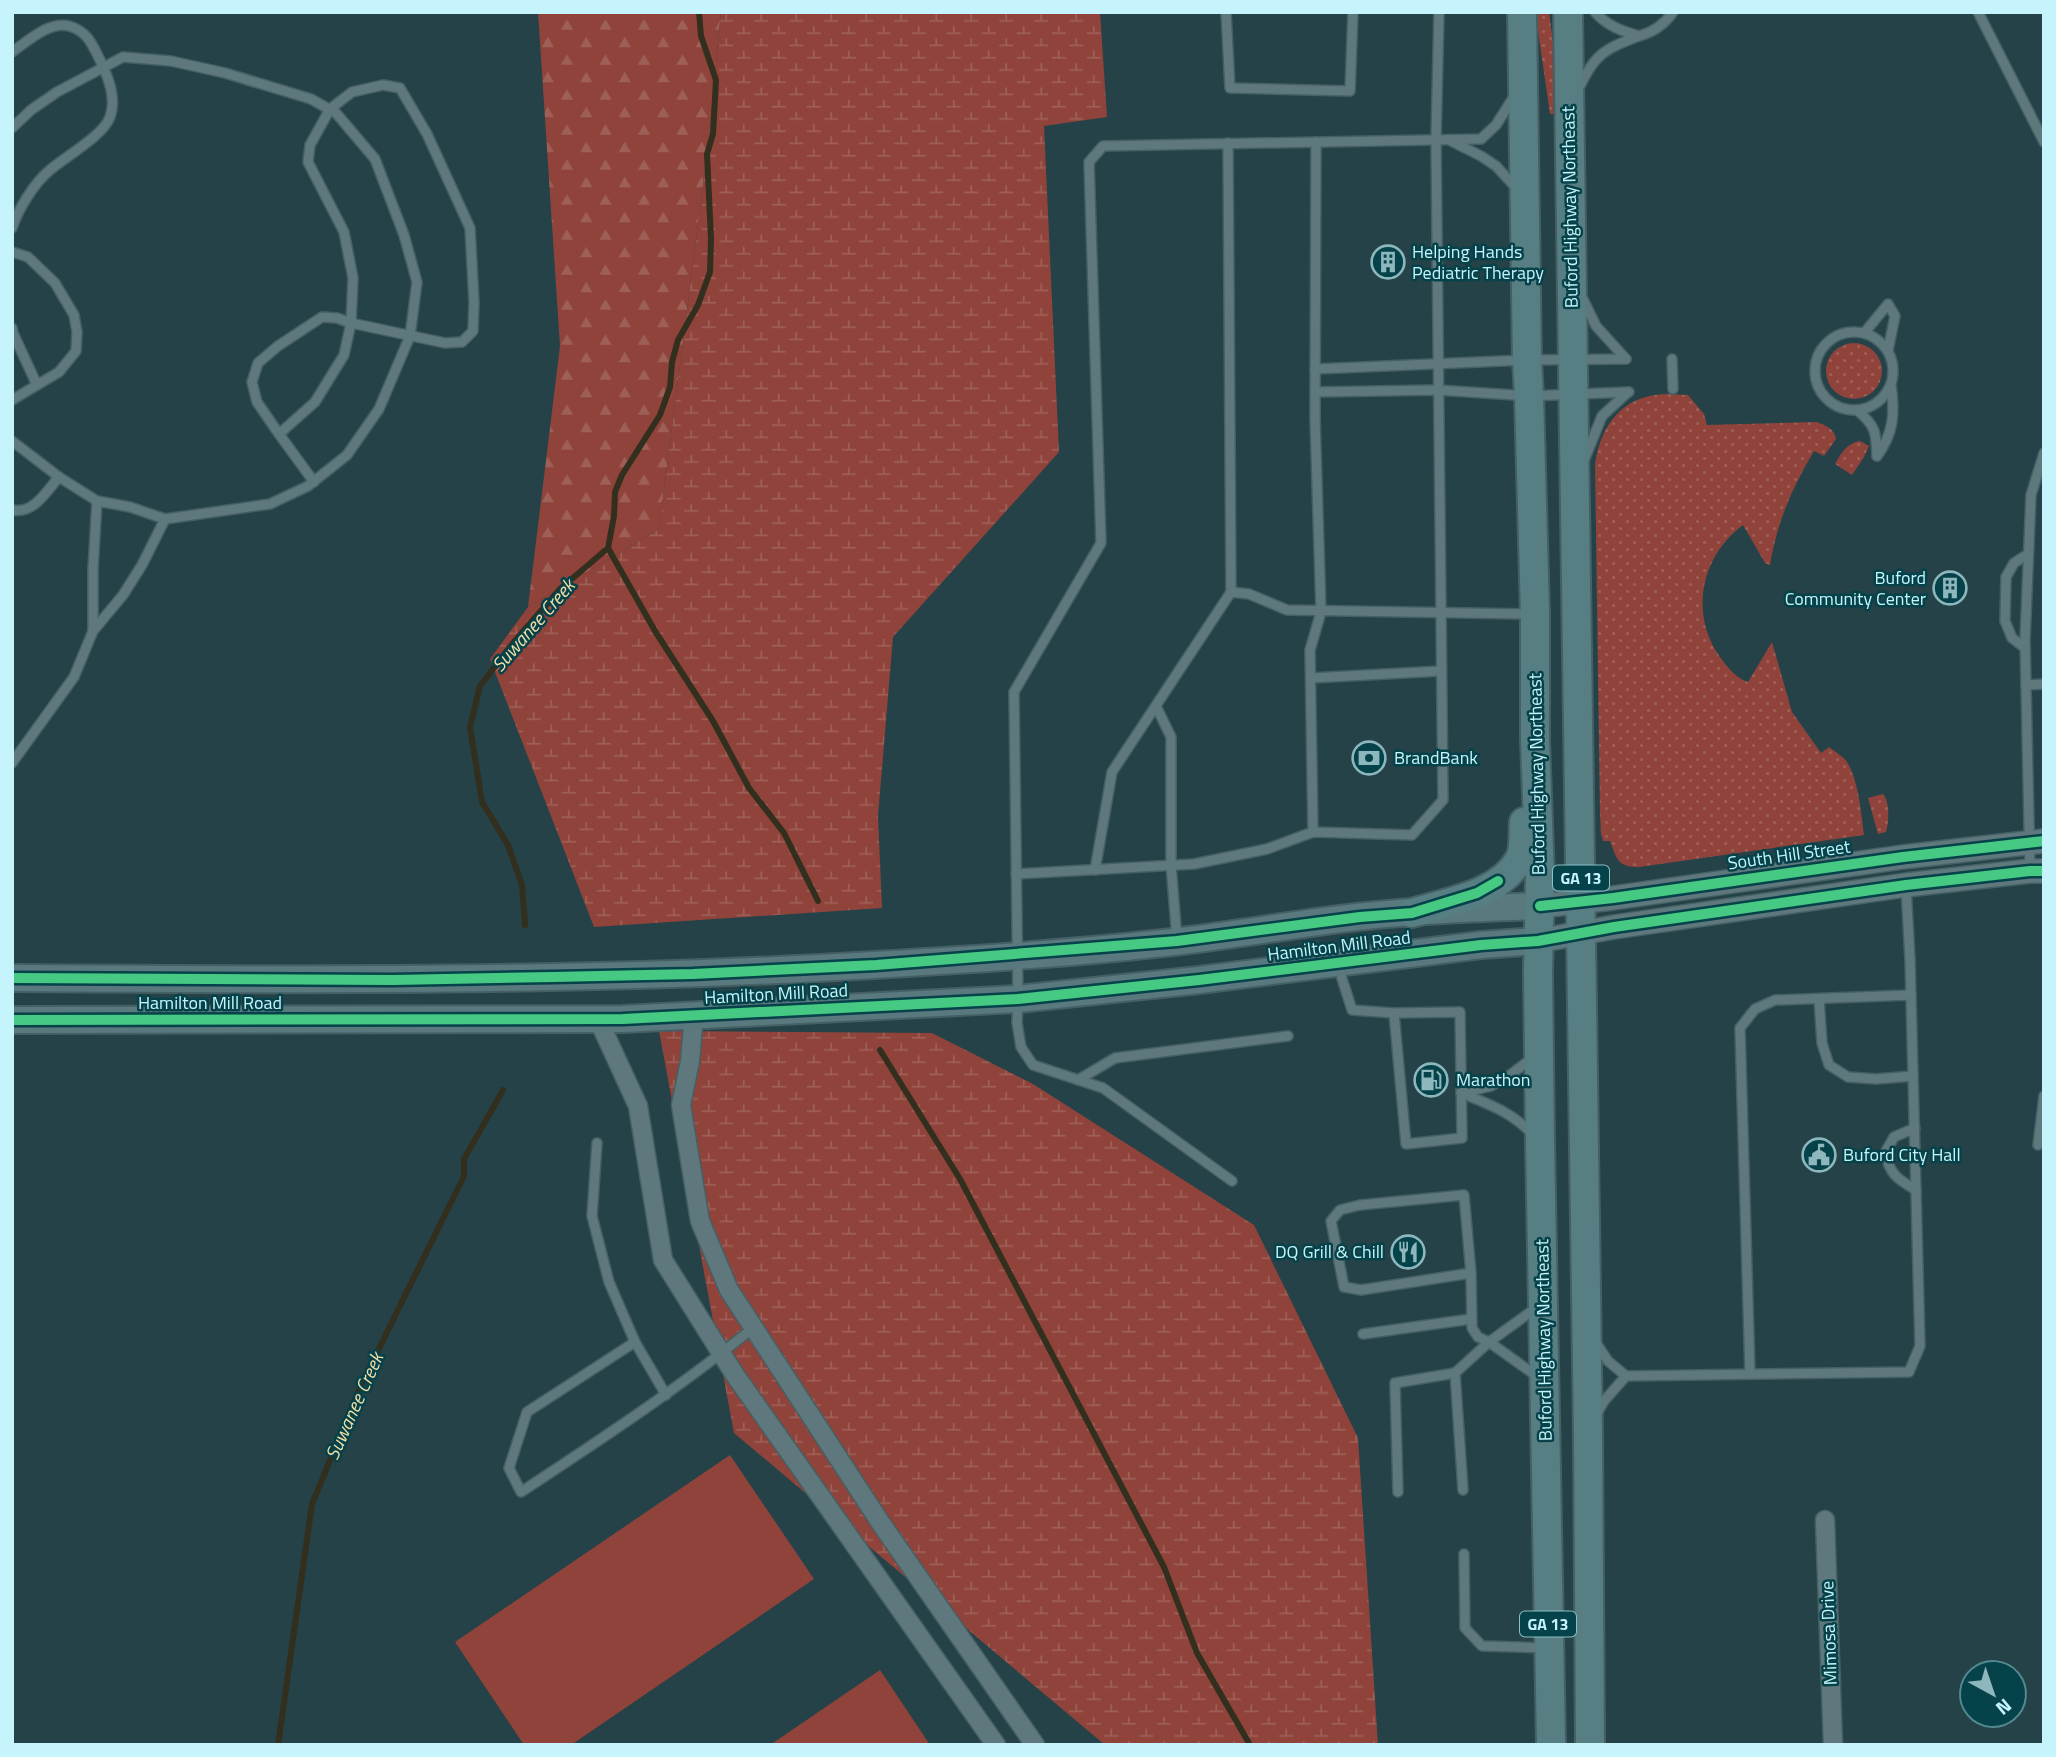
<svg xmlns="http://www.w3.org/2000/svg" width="2056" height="1757" viewBox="0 0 2056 1757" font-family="'Titillium Web',sans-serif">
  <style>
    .grass { fill: url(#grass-dots) }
    .forest { fill: url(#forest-firs) }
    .wetland { fill: url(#wetland-marsh) }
    .pitch { fill: #90433a }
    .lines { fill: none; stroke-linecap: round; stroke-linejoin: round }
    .stream { stroke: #332f1e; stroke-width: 6 }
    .service-casing { stroke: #446065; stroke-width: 12 }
    .minor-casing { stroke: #446065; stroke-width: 21 }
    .tertiary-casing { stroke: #446065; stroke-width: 26 }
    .secondary-casing { stroke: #446065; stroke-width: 30 }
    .primary-casing { stroke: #446065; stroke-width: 32 }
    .service { stroke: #5f787d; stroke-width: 9 }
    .minor { stroke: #5f787d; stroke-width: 18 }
    .tertiary { stroke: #5f787d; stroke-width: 23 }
    .secondary { stroke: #59797e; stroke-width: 26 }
    .primary { stroke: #577e83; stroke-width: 28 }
    .cycleway-casing { stroke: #06424a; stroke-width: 15 }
    .cycleway { stroke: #46c982; stroke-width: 10 }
    .labels { text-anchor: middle; stroke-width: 5; stroke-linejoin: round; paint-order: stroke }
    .shield { fill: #06424a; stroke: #8cbfc7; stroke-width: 2 }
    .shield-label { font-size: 16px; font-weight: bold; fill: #c6f4fc }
    .street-label { font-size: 18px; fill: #c6f4fc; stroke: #06424a }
    .poi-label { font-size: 18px; fill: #c6f4fc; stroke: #06424a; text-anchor: start }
    .water-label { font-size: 19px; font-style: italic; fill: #f6dfa6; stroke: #06424a }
  </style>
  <defs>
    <pattern id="grass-dots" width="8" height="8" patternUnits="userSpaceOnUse" patternTransform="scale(1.75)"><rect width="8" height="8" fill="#90433a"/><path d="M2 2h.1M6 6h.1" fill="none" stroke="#9e5f57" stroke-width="1.8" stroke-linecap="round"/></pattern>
    <pattern id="forest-firs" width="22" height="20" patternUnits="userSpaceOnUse" patternTransform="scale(1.75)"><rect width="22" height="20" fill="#90433a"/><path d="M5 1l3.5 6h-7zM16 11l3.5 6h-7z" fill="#9e5f57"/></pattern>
    <pattern id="wetland-marsh" width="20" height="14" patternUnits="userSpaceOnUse" patternTransform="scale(1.75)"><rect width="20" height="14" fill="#90433a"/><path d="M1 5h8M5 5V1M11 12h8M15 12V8" fill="none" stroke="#9e5f57"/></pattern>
  </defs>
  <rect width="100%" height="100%" fill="#244247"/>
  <g class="grass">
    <path d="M1538 12H1549L1553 42 1554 114H1550L1538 31Z"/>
    <circle cx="1854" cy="371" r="28"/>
    <path d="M1666 394 1688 395 1704 414 1707 425 1817 422C1826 426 1834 428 1836 439L1824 456 1814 451C1792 488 1777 522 1770 565L1765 563 1743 525C1701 556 1689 614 1720 657 1728 668 1736 678 1748 682L1772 642 1792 712 1821 753 1829 747C1835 752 1843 756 1847 762 1859 782 1861 812 1864 835L1639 867C1617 867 1617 859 1610 841H1603L1601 834 1600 813 1595 464C1601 424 1623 395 1666 394Z"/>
    <path d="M1860 441 1869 446 1864 457 1852 475 1835 464C1841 453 1847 443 1860 441Z"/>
    <path d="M1883 794C1890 802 1889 822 1886 832L1878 834 1868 798Z"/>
  </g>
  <path class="forest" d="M538 12H721L708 146 659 529 528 607 560 346Z"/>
  <g class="wetland">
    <path d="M721 12H1100L1107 117 1044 126 1059 452 893 637 878 816 882 908 594 927 490 659 528 607 659 529 708 146Z"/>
    <path d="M659 1031 932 1033 1033 1084 1254 1225 1358 1438 1378 1745H1105L734 1433Z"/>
  </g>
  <g class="pitch">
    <path d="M730 1455 814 1579 571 1745H524L455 1642Z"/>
    <path d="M880 1670 930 1745H770Z"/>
  </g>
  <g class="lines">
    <g class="stream">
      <path d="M608 548 655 631 713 721 749 788 784 833 818 901"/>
      <path d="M525 925 522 885 508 845 482 802 470 727 480 686 513 643 560 589 608 548 614 516 615 492 622 475 660 415 670 387 672 362 678 340 698 305 710 272 711 239 707 154 713 134 716 80 701 36 699 12"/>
      <path d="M880 1050 960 1179 1164 1567 1197 1653 1250 1745"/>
      <path d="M278 1745 312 1504 361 1385 464 1176V1159L503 1090"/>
    </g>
    <defs>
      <g id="service">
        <path d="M1226 12 1230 88 1350 91 1353 12"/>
        <path d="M1978 12 2044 142"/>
        <path d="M1639 36C1654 32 1664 25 1673 12"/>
        <path d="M12 52C28 41 49 21 69 26 87 31 92 44 100 60 108 77 117 98 110 117 103 136 66 156 50 170 35 182 18 209 12 228"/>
        <path d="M1579 88C1595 53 1605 49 1639 36 1622 31 1607 26 1595 12"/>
        <path d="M12 128 31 110 57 92 123 57 171 61 225 73 311 99 336 113 375 159 404 235 417 282 410 336 379 409 347 455 308 486 270 504 165 519 130 507 97 501 59 477 12 441"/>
        <path d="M1451 141 1481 156 1496 166 1518 190"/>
        <path d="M1228 143 1231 592"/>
        <path d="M12 252 28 257 55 283 74 315 77 332 76 351 59 372 37 385"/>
        <path d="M1581 295 1596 326 1626 359"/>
        <path d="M12 328 13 333 37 385 12 400"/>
        <circle cx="1854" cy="371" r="39"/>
        <path d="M1865 332 1888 304 1895 316 1888 350"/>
        <path d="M1672 359 1673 389"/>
        <path d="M1315 369 1527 360 1626 359"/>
        <path d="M1315 392 1438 390 1529 396 1629 392"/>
        <path d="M1857 410C1876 426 1876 432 1877 456"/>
        <path d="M279 434 257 402 252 382 258 363 278 346 322 317 337 318 351 323 353 278 344 232 308 162 310 145 330 109 352 92 383 85 400 88 427 134 470 228 474 302 473 331 462 342 445 343 351 323 344 355 315 402 279 434 314 482"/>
        <path d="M1877 456C1894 433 1895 412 1891 385"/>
        <path d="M1585 458 1602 416 1628 392"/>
        <path d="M12 510C34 514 46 492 59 477"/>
        <path d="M93 631 123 595 142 565 165 519"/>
        <path d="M2025 648 2012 638 2005 621 2006 577 2014 563 2028 554"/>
        <path d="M1311 678 1441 671"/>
        <path d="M2026 685 2044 684"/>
        <path d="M1156 706 1171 737V865L1177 939"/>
        <path d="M12 763 74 677 93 631V569L97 501"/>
        <path d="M1313 832 1310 650 1321 612 1315 418 1316 142"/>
        <path d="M2030 869 2025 640 2031 495 2044 453"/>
        <path d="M1095 870 1112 772 1231 592 1249 594 1287 610 1533 614"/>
        <path d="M1016 874 1194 864 1267 849 1313 832 1412 835 1443 800 1436 140 1439 12"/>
        <path d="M1338 966 1352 1010 1394 1013 1406 1144 1462 1138 1460 1012 1394 1013"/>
        <path d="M1819 999 1822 1043 1829 1065 1848 1077 1876 1079 1913 1076"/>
        <path d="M1078 1080 1115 1058 1288 1036"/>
        <path d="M1461 1093C1489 1104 1514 1113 1534 1136"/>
        <path d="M1461 1093 1491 1086 1510 1075 1535 1056"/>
        <path d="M1915 1128 1894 1137 1885 1153C1890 1174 1897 1179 1916 1190"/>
        <path d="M597 1143 592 1216 609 1282 635 1342 527 1412 509 1468 521 1492C600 1440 679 1388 753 1328"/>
        <path d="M2038 1145 2044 1096"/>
        <path d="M1232 1181 1103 1088 1033 1065 1021 1047 1017 1023 1018 999 1014 692 1101 543 1089 162 1103 146 1481 139 1496 125 1515 95"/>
        <path d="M1536 1308 1489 1342 1538 1377"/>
        <path d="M1363 1334 1471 1319"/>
        <path d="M635 1342 666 1395"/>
        <path d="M1596 1343 1608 1361 1626 1376 1909 1372 1920 1346 1910 959 1906 887"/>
        <path d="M1750 1374 1740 1028 1755 1009 1775 1000 1911 995"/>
        <path d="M1596 1415 1604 1401 1626 1376"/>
        <path d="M1463 1490 1455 1373 1489 1342 1478 1337 1472 1328 1471 1273 1464 1195 1360 1205 1340 1210 1331 1221 1344 1287 1361 1290 1471 1273"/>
        <path d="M1398 1492 1395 1383 1455 1373"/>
        <path d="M1464 1554 1465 1628 1482 1646 1547 1648"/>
      </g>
      <g id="minor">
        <path d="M694 1015 690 1061 681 1105 700 1221 729 1290 880 1522 1035 1745"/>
        <path d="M598 1019 638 1106 663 1260 735 1375 996 1745"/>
        <path d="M1825 1520 1833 1745"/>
      </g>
      <g id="tertiary">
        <path d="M1540 906 1613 898 1903 857 2044 841"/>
        <path d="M1538 941 1614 927 1906 885 2030 871H2044"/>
      </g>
      <g id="secondary">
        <path d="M12 978C300 980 587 982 874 965 976 959 1079 953 1181 941 1239 934 1297 924 1356 917 1417 910 1479 908 1540 906"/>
        <path d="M12 1020 623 1019 1018 999 1199 980 1481 945 1538 941"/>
      </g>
      <g id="primary">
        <path d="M1522 12 1527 360 1529 396 1535 614V740L1540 879 1538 972 1540 1142 1551 1745"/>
        <path d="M1568 12 1588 1433 1590 1745"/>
        <path d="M1412 913C1447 902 1499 895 1519 860 1525 851 1523 833 1524 822"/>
      </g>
    </defs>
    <use href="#service" class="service-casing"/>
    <use href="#minor" class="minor-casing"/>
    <use href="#tertiary" class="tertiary-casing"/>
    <use href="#secondary" class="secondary-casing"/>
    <use href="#primary" class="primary-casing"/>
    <use href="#service" class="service"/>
    <use href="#minor" class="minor"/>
    <use href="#tertiary" class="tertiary"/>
    <use href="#secondary" class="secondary"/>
    <use href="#primary" class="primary"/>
    <defs>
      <g id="cycleway">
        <path d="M1540 906 1613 898 1903 857 2044 841"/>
        <path d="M12 978 393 980 553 977 693 974 876 965 1177 941 1360 917 1412 913 1477 893 1498 881"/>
        <path d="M12 1020 623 1019 1018 999 1199 980 1481 945 1538 941 1614 927 1906 885 2030 871H2044"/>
      </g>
    </defs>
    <use href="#cycleway" class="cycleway-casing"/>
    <use href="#cycleway" class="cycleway"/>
  </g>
  <defs>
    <symbol id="building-ring" viewBox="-11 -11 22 22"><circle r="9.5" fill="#06424a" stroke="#8db6bd" stroke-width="1.5"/><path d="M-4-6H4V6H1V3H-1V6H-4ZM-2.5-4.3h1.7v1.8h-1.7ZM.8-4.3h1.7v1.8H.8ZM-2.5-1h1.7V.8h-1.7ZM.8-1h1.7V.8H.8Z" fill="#8db6bd"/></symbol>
    <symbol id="bank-ring" viewBox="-11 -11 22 22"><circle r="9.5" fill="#06424a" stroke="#8db6bd" stroke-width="1.5"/><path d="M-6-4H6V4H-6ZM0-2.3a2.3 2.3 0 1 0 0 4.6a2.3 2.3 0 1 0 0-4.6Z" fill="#8db6bd"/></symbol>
    <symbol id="fuel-ring" viewBox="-11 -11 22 22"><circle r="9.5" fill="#06424a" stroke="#8db6bd" stroke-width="1.5"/><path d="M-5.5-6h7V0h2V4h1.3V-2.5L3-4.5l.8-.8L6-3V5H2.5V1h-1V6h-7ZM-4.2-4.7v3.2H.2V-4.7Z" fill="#8db6bd"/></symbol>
    <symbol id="civic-ring" viewBox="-11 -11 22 22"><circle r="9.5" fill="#06424a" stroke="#8db6bd" stroke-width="1.5"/><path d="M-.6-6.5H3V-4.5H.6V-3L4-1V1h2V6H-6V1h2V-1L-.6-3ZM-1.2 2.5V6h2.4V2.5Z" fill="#8db6bd"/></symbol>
    <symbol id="restaurant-ring" viewBox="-11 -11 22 22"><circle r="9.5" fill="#06424a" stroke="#8db6bd" stroke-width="1.5"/><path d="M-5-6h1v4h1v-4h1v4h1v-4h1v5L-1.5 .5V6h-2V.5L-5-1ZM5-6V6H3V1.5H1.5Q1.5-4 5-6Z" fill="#8db6bd"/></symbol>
  </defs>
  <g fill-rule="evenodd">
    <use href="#building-ring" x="1369" y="243" width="38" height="38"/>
    <use href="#building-ring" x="1931" y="569" width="38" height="38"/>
    <use href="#bank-ring" x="1350" y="739" width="38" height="38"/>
    <use href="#fuel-ring" x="1412" y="1061" width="38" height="38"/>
    <use href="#civic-ring" x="1800" y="1136" width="38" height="38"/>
    <use href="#restaurant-ring" x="1389" y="1233" width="38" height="38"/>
  </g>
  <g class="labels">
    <g class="shield">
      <rect x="1553" y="865.5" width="56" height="25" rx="5"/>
      <rect x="1520" y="1611.5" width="56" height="25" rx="5"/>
    </g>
    <g class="shield-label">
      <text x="1581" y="884">GA 13</text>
      <text x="1548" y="1630">GA 13</text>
    </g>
    <g class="street-label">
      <text transform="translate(1570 207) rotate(-91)" y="6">Buford Highway Northeast</text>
      <text transform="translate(1537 774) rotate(-91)" y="6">Buford Highway Northeast</text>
      <text transform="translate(1789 855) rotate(-8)" y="6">South Hill Street</text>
      <text transform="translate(1339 946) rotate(-7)" y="6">Hamilton Mill Road</text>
      <text transform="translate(776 994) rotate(-3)" y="6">Hamilton Mill Road</text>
      <text x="210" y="1009">Hamilton Mill Road</text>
      <text transform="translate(1544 1340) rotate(-91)" y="6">Buford Highway Northeast</text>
      <text transform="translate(1829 1633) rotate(-92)" y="6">Mimosa Drive</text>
    </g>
    <g class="poi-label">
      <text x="1412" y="258">Helping Hands<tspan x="1412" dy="21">Pediatric Therapy</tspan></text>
      <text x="1926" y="584" text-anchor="end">Buford<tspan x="1926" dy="21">Community Center</tspan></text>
      <text x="1394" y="764">BrandBank</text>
      <text x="1456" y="1086">Marathon</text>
      <text x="1843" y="1161">Buford City Hall</text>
      <text x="1384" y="1258" text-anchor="end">DQ Grill &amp; Chill</text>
    </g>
    <g class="water-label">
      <text transform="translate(533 625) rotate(-49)" y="7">Suwanee Creek</text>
      <text transform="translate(354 1406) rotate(-66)" y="7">Suwanee Creek</text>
    </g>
  </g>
  <rect width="2056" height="1757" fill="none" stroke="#c6f4fc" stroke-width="28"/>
  <g transform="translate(1993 1694) rotate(140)"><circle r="33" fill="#06424a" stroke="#538991" stroke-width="2"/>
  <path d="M0-5L12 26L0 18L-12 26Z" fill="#8db6bd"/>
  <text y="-10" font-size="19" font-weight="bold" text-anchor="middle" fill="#c6f4fc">N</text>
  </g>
</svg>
